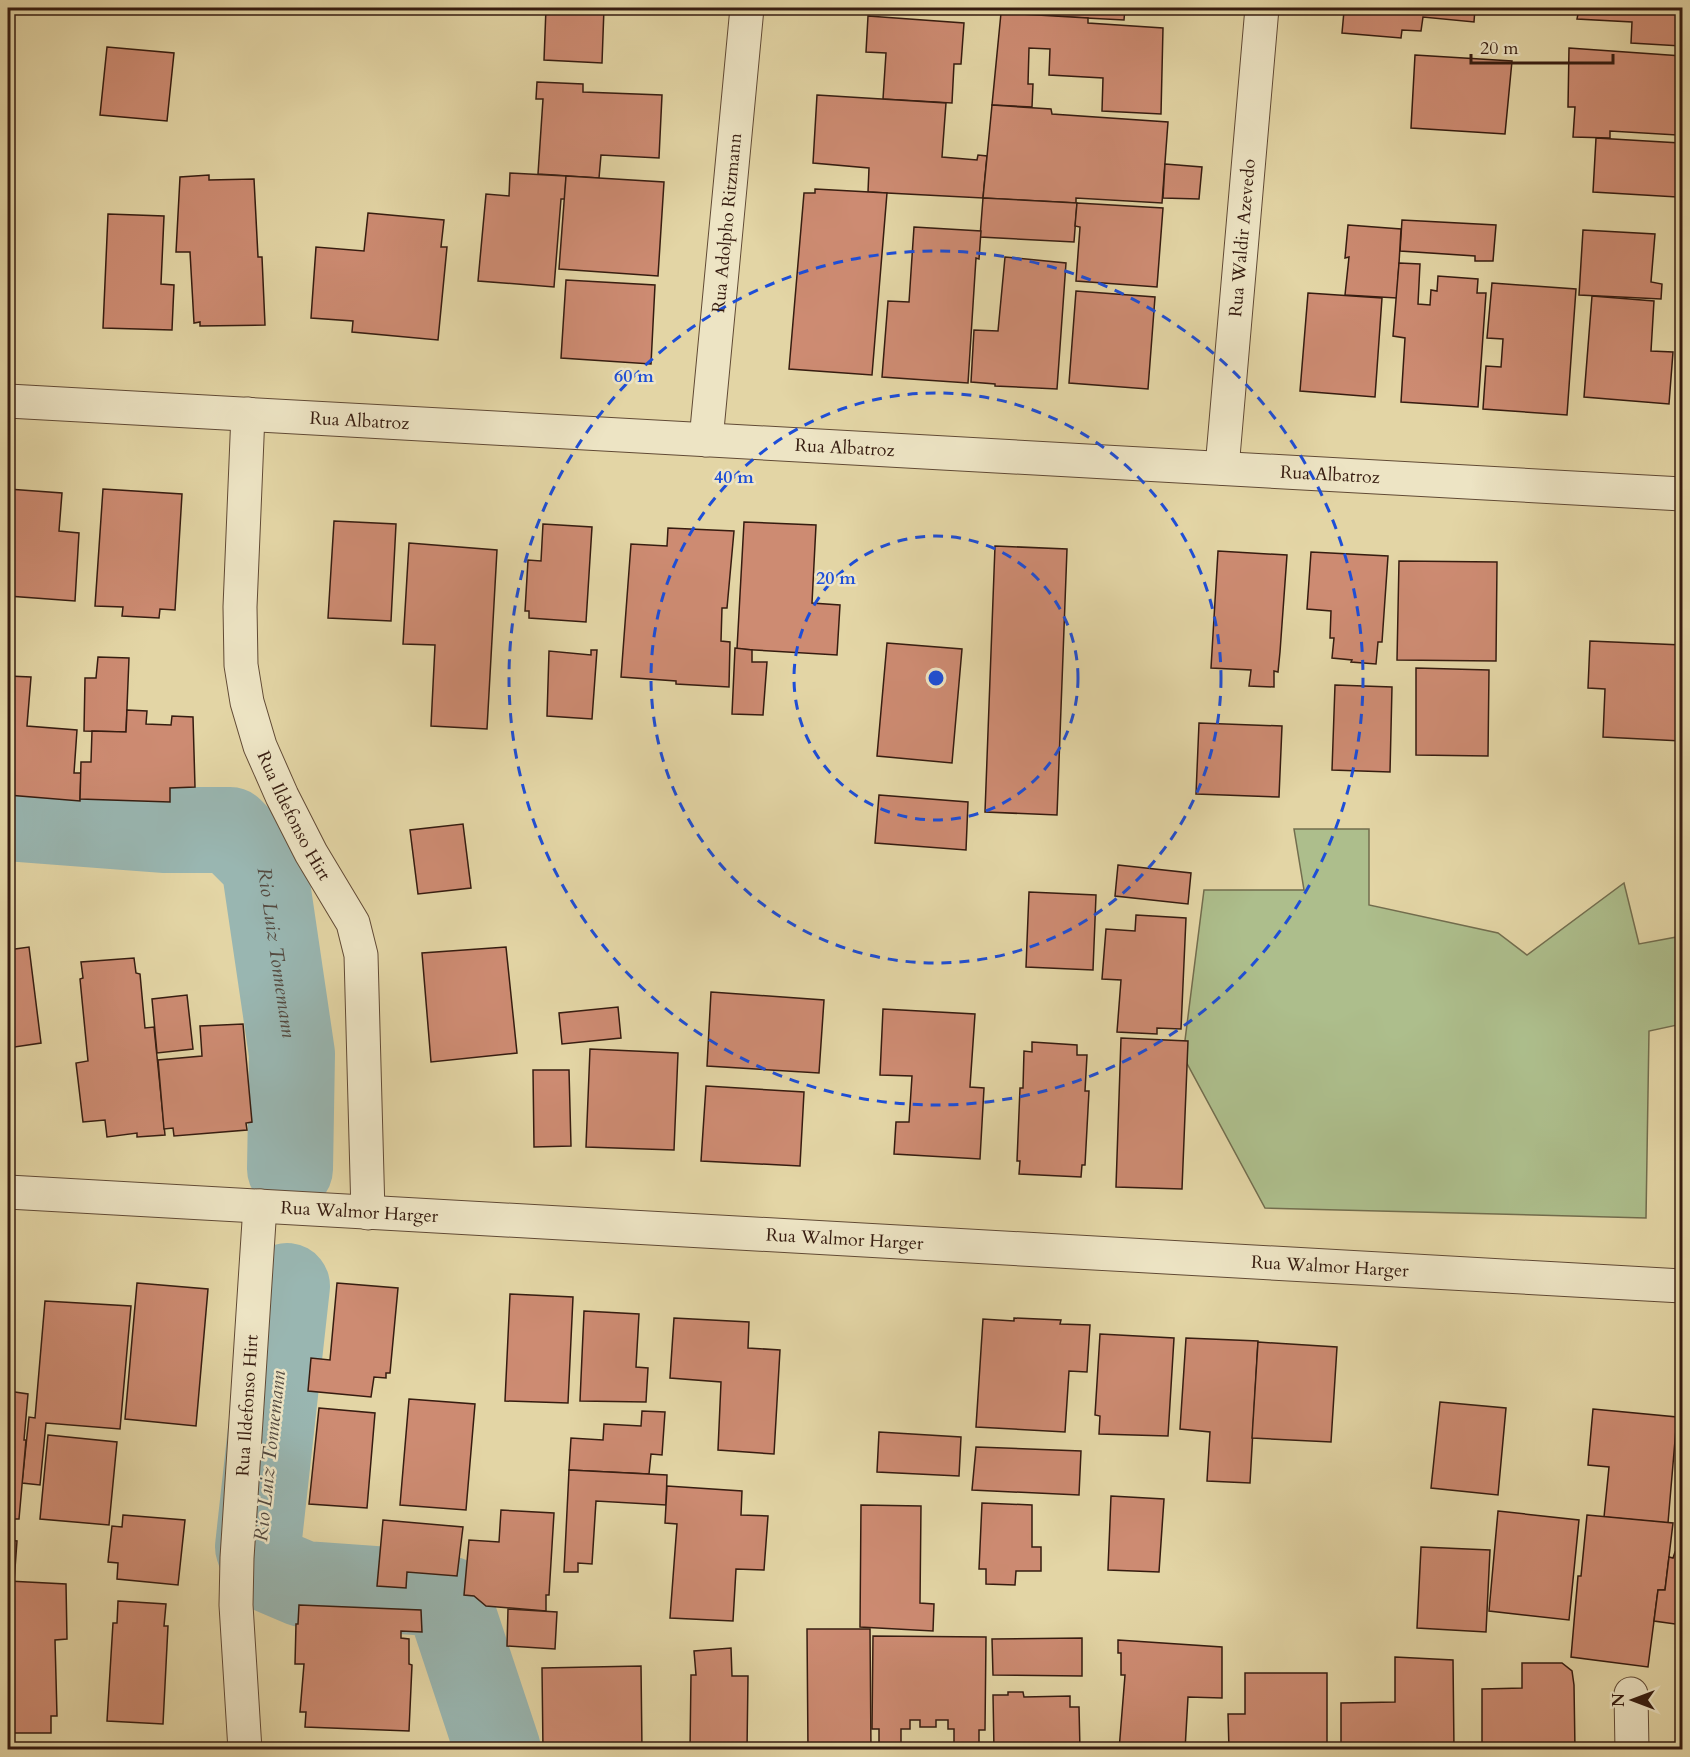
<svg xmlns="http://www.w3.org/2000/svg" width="1690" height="1757" viewBox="0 0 1690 1757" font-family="Cardo,serif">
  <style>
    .green { fill: #adbe8c; stroke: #726d4e; stroke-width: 1.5 }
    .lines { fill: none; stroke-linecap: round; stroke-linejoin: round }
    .river { stroke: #99b6b1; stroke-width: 86 }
    .building { fill: #cd8b72; stroke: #361c10; stroke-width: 1.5 }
    .minor-casing { stroke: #614a35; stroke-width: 35 }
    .minor { stroke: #ede4c4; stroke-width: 33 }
    .ring { fill: none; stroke: #1d4ed8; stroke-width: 3; stroke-dasharray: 10 8 }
    .labels { text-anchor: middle; stroke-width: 5; stroke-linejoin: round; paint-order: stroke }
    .street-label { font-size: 18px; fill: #361c10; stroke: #ede4c4 }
    .water-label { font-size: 20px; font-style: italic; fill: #544a40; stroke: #ede4c4 }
    .centre { fill: #1d4ed8; stroke: #ede4c4; stroke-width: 3 }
    .ring-label { font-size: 18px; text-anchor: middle; font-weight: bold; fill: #1d4ed8; stroke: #ede4c4; stroke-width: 5; stroke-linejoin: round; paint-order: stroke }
  </style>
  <rect width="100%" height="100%" fill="#e3d5a5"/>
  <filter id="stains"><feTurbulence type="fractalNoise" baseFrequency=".00333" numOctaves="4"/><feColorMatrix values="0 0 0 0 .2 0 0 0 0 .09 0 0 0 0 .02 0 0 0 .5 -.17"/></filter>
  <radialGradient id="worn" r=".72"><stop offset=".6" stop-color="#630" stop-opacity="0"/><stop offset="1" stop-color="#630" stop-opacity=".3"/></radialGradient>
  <path class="green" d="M1294 829H1369V905L1498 933 1527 955 1624 883 1639 944 1682 936V1024L1649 1031 1646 1218 1265 1208 1183 1056 1204 890H1304Z"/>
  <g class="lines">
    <g class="river">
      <path id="s1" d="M8 818 166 830H230L264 864 292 1054 290 1169"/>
      <path d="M287 1286 258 1547 265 1568 303 1584 430 1593 448 1599 498 1750"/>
    </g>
  </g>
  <g class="building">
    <path d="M546 8H604L602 63 544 60Z"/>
    <path d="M1049 8H1125L1124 20 1048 16Z"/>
    <path d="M1333 8H1475L1474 22 1423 17 1421 31 1402 30 1401 38 1342 33 1344 11H1333Z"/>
    <path d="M1563 8H1682L1681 46 1631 43 1632 22 1577 19 1578 14 1562 13Z"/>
    <path d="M1001 13 1088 18V23L1163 28 1161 114 1102 111 1103 78 1049 75 1050 49 1029 48 1028 84H1033L1032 107 992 105Z"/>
    <path d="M868 16 964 23 961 64H954L952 103 883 99 886 53 866 52Z"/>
    <path d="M107 47 174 53 167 121 100 115Z"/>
    <path d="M1569 48 1682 56 1677 135 1610 131V138L1573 137 1575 107H1568Z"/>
    <path d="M1415 55 1512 61 1505 134 1411 128Z"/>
    <path d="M537 82 583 84V92L662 95 659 158 601 155 599 178 538 174 543 99H536Z"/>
    <path d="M817 95 946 103 942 157 977 160 978 155 987 156 983 198 868 192 869 168 813 163Z"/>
    <path d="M992 105 1051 109 1052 114 1168 122 1162 203 1076 198V203L983 198Z"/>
    <path d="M1596 138 1680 143 1677 197 1593 192Z"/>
    <path d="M1165 164 1202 167 1199 199 1163 198Z"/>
    <path d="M510 173 566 176 565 199H561L554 287 478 281 486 194 509 196Z"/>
    <path d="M209 175V180L254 179 258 257H262L265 325 200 326V322L194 323 190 252H176L180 177Z"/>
    <path d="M566 176 664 182 658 276 559 269Z"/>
    <path d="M815 189 887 193 872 375 789 369 804 193H815Z"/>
    <path d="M983 198 1077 203 1074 242 980 237Z"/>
    <path d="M1077 203 1163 208 1157 287 1076 281 1080 227 1075 226Z"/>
    <path d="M368 213 444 220 441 247H447L438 340 352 332 353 321 311 318 316 247 364 251Z"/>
    <path d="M108 214 164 216 161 284 174 285 172 330 103 328Z"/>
    <path d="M1402 220 1496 225 1493 261H1475V256L1400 251Z"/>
    <path d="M1348 225 1401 229 1397 298 1345 295 1349 257 1345 258Z"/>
    <path d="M914 227 981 231 979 259 976 258 968 383 882 377 888 301 909 302Z"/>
    <path d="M1583 230 1655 234 1651 282 1662 284 1661 299 1579 295Z"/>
    <path d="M1005 257 1066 263 1057 389 995 386V384L971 382 974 330 998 331Z"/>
    <path d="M1399 263 1420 264 1418 304 1430 305 1431 290 1437 291 1438 276 1478 279 1477 293H1486L1478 407 1401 402 1405 338 1393 336Z"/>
    <path d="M566 280 655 285 651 364 561 358Z"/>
    <path d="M1492 283 1576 289 1567 415 1483 409 1486 366 1501 367 1503 339 1487 338Z"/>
    <path d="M1076 291 1155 297 1148 389 1069 383Z"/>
    <path d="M1308 293 1382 298 1375 397 1300 391Z"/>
    <path d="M1592 296 1654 301 1651 351 1673 352 1669 404 1584 397Z"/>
    <path d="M8 489 62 493 59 531 79 533 75 601 8 596Z"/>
    <path d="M103 489 182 494 175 610 160 609 159 618 122 616 123 607 95 606Z"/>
    <path d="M334 521 396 524 391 621 328 618Z"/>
    <path d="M744 522 816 525 812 603 840 605 837 655 737 649Z"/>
    <path d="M543 524 592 527 586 622 529 618V611H525L528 560 541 561Z"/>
    <path d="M668 528 734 531 727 608H722L721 641 730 642 729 687 676 684V681L621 677 631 544 667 546Z"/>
    <path d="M409 543 497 550 487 729 431 726 435 645 403 644Z"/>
    <path d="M995 546 1067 549 1057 815 985 812Z"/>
    <path d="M1218 551 1287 555 1280 652 1278 672 1274 671V687L1249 686 1251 670 1211 668Z"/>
    <path d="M1311 552 1388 556 1382 642H1378L1376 664 1351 662 1352 660 1332 658 1334 638H1330L1331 611 1307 609Z"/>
    <path d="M1399 561 1497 562 1496 661 1397 660Z"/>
    <path d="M1590 641 1682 645 1681 741 1603 737 1605 689 1588 688Z"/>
    <path d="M887 643 962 649 952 763 877 756Z"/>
    <path d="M735 648 752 650V662H767L763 715 732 714Z"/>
    <path d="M591 650H597L592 719 547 716 549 651 591 655Z"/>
    <path d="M98 657 129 658 126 732 84 731 85 678H96Z"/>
    <path d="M1416 668 1489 670 1488 756 1416 755Z"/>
    <path d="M8 676 31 677 27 726 77 730 74 773H81L80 801 8 795Z"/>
    <path d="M1335 685 1392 687 1390 772 1332 770Z"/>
    <path d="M127 710 147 711 146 724 171 725 172 716 193 717 195 787 170 788V802L80 799 81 762H91L92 731 126 732Z"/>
    <path d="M1199 723 1282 726 1279 797 1196 794Z"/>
    <path d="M879 795 968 802 966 850 875 843Z"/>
    <path d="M463 824 471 888 418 894 410 830Z"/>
    <path d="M1118 865 1191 873 1188 904 1115 896Z"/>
    <path d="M1029 892 1096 895 1093 970 1026 967Z"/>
    <path d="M1136 915 1186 918 1181 1029 1157 1028V1034L1117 1032 1121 980 1102 979 1106 929 1135 931Z"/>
    <path d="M29 947 41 1043 8 1048V950Z"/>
    <path d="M506 947 517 1053 431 1062 422 953Z"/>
    <path d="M134 958 136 973 140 974 145 1028 154 1027 165 1135 137 1137V1133L107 1137 105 1120 83 1122 76 1063 88 1061 80 979 83 978 81 962Z"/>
    <path d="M711 992 824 1000 819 1073 707 1066Z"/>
    <path d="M187 995 193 1049 157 1053 152 999Z"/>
    <path d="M618 1007 621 1038 562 1044 559 1013Z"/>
    <path d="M883 1009 975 1014 970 1087 984 1088 980 1159 894 1154 896 1122H909L912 1076 880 1075Z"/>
    <path d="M243 1024 252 1122 246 1123 247 1130 174 1136 173 1128 164 1129 158 1060 202 1056 200 1026Z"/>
    <path d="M1121 1038 1188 1041 1182 1189 1116 1187Z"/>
    <path d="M1032 1042 1077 1045V1055H1087L1085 1091H1089L1085 1165H1082L1081 1177 1019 1174 1020 1161H1017L1020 1088H1023L1024 1051 1032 1052Z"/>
    <path d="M590 1049 678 1053 674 1150 586 1147Z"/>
    <path d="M533 1070H569L571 1146 534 1147Z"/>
    <path d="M706 1086 804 1092 800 1166 701 1161Z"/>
    <path d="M137 1283 208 1289 196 1426 125 1419Z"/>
    <path d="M337 1283 398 1288 390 1373H386V1378L374 1377 371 1397 308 1391 311 1358 330 1360Z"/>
    <path d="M510 1294 573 1297 568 1403 505 1401Z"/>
    <path d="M45 1301 131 1306 120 1429 46 1423 40 1485 22 1483 29 1417 35 1418Z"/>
    <path d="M584 1311 639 1314 636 1367 648 1368 646 1402 580 1401Z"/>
    <path d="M674 1318 749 1322 748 1348 780 1350 774 1454 718 1450 721 1382 670 1378Z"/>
    <path d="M1014 1318 1061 1320 1060 1324 1090 1325 1087 1372 1069 1371 1065 1432 976 1427 983 1319 1014 1321Z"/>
    <path d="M1100 1334 1174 1338 1168 1436 1099 1434 1100 1416 1095 1415Z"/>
    <path d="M1186 1338 1258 1341 1250 1483 1207 1481 1210 1432 1180 1429Z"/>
    <path d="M1258 1342 1337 1347 1331 1442 1252 1438Z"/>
    <path d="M8 1391 28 1394 24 1440H26L19 1519H12L14 1508 8 1507Z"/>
    <path d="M409 1399 475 1404 466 1510 400 1505Z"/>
    <path d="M1440 1402 1506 1408 1498 1495 1431 1488Z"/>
    <path d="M319 1408 375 1413 367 1508 309 1504Z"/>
    <path d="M1593 1409 1677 1417 1668 1523 1604 1517 1609 1467 1588 1465Z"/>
    <path d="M642 1411 665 1412 662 1455 651 1454 649 1474 569 1470 571 1438 603 1440 604 1424 641 1426Z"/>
    <path d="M879 1432 961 1437 959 1476 877 1472Z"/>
    <path d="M48 1435 117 1442 109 1525 40 1519Z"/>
    <path d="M976 1447 1081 1451 1079 1495 972 1490Z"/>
    <path d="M569 1470 667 1475 666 1505 596 1501 592 1564 578 1563V1572H564Z"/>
    <path d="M667 1486 742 1491 741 1515 768 1516 764 1570 736 1569 733 1621 670 1618 677 1524 665 1523Z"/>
    <path d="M1111 1496 1164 1499 1159 1572 1108 1570Z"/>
    <path d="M982 1503 1032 1505V1547H1041V1571H1016L1015 1585 986 1584V1569H979Z"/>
    <path d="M861 1505 921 1506 920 1603 934 1604 933 1631 860 1627Z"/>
    <path d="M501 1510 554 1513 549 1595H546V1611L486 1606 474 1596 464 1595 469 1540 499 1542Z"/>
    <path d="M1498 1511 1579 1520 1569 1620 1489 1611Z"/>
    <path d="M123 1515 185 1520 178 1585 117 1579 118 1563 108 1562 112 1526 122 1527Z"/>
    <path d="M1587 1515 1673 1523 1665 1590H1658L1648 1667 1571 1657 1578 1576H1581Z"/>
    <path d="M383 1520 463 1527 457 1576 407 1572 406 1588 377 1586Z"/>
    <path d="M8 1540 17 1541 14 1582 8 1581Z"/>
    <path d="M1421 1547 1490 1550 1486 1632 1417 1628Z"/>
    <path d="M1675 1552 1682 1553V1625L1654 1621 1658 1590H1665L1669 1557 1673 1558Z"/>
    <path d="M8 1581 66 1584 67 1639 55 1640 57 1716H51V1733H8Z"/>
    <path d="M118 1601 166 1604 164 1626H168L163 1724 107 1721 113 1623H117Z"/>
    <path d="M299 1605 421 1610 422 1632 401 1631V1638L409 1639V1664L412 1665 409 1731 305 1727 306 1712H300L304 1664H295L296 1624H298Z"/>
    <path d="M508 1609 557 1612 555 1649 507 1646Z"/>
    <path d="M807 1629H870L871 1750H808Z"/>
    <path d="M873 1636 986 1637 985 1730H979V1744H954V1729H948V1720H936V1727H920V1720H910V1729H901V1743H879V1729H872Z"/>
    <path d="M1082 1638V1676L993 1675 992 1639Z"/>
    <path d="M1118 1640 1222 1647V1698L1188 1697 1185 1750H1119L1125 1675H1121V1653H1118Z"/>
    <path d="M731 1648 732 1676H748L747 1750H690L691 1675H696L694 1651Z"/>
    <path d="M1395 1657 1453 1660 1454 1750H1341V1703L1395 1702Z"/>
    <path d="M1522 1663H1562L1572 1671 1574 1685 1575 1750H1482V1689L1522 1688Z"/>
    <path d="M641 1666 642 1750H543L542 1668Z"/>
    <path d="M1245 1673H1327V1750H1229L1228 1714H1245Z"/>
    <path d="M1008 1692H1023L1024 1697 1070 1696V1707H1079L1080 1750H994L993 1695H1008Z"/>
  </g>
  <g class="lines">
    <defs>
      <g id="minor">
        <path id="s2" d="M8 401 1682 494"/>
        <path id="s3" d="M248 414 240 607 241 665 247 702 260 746 282 796 311 853 353 923 361 955 368 1213"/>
        <path id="s4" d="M706 440 747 8"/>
        <path id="s5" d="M1222 468 1262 8"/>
        <path id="s6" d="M8 1192 1682 1286"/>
        <path d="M1631 1694 1632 1750"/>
        <path id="s7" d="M245 1750 236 1605 237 1558 260 1206"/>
      </g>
    </defs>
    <use href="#minor" class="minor-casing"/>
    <use href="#minor" class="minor"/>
  </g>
  <g class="ring">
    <circle cx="936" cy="678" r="142"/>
    <circle cx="936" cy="678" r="285"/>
    <circle cx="936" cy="678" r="427"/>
  </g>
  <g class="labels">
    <g class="street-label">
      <text dy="6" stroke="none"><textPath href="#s4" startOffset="218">Rua Adolpho Ritzmann</textPath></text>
      <text dy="6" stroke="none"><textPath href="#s5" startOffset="231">Rua Waldir Azevedo</textPath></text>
      <text dy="6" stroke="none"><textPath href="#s2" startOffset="352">Rua Albatroz</textPath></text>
      <text dy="6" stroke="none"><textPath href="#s2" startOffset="838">Rua Albatroz</textPath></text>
      <text dy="6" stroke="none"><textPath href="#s2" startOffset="1324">Rua Albatroz</textPath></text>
      <text dy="6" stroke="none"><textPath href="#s3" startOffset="412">Rua Ildefonso Hirt</textPath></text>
      <text dy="6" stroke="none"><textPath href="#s6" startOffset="352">Rua Walmor Harger</textPath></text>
      <text dy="6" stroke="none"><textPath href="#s6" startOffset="838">Rua Walmor Harger</textPath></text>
      <text dy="6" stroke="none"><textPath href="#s6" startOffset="1324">Rua Walmor Harger</textPath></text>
      <text dy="6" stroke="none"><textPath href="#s7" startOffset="345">Rua Ildefonso Hirt</textPath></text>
    </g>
    <g class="water-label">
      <text dy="7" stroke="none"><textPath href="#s1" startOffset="360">Rio Luiz Tonnemann</textPath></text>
      <text transform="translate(269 1456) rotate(-84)" y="7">Rio Luiz Tonnemann</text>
    </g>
  </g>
  <circle cx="936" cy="678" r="9" class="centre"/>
  <g class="ring-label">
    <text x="634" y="382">60 m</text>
    <text x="734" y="483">40 m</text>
    <text x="836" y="584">20 m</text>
  </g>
  <rect width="1690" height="1757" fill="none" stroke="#e3d5a5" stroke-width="30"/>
  <rect x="9" y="9" width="1672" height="1739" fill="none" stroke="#361c10" stroke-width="3"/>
  <rect x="15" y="15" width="1660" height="1727" fill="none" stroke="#361c10" stroke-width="1.5"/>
  <g transform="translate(1633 1700) rotate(270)" stroke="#ede4c4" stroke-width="4.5" paint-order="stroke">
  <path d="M0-4.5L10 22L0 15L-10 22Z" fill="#361c10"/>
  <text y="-9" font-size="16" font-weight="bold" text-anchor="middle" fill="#361c10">N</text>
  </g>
  <path d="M1471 54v9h142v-9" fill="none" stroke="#361c10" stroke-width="3"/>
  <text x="1480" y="54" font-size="18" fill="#361c10" stroke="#ede4c4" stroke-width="4.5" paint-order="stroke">20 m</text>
  <rect width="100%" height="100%" filter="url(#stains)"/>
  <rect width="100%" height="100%" fill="url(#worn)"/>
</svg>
